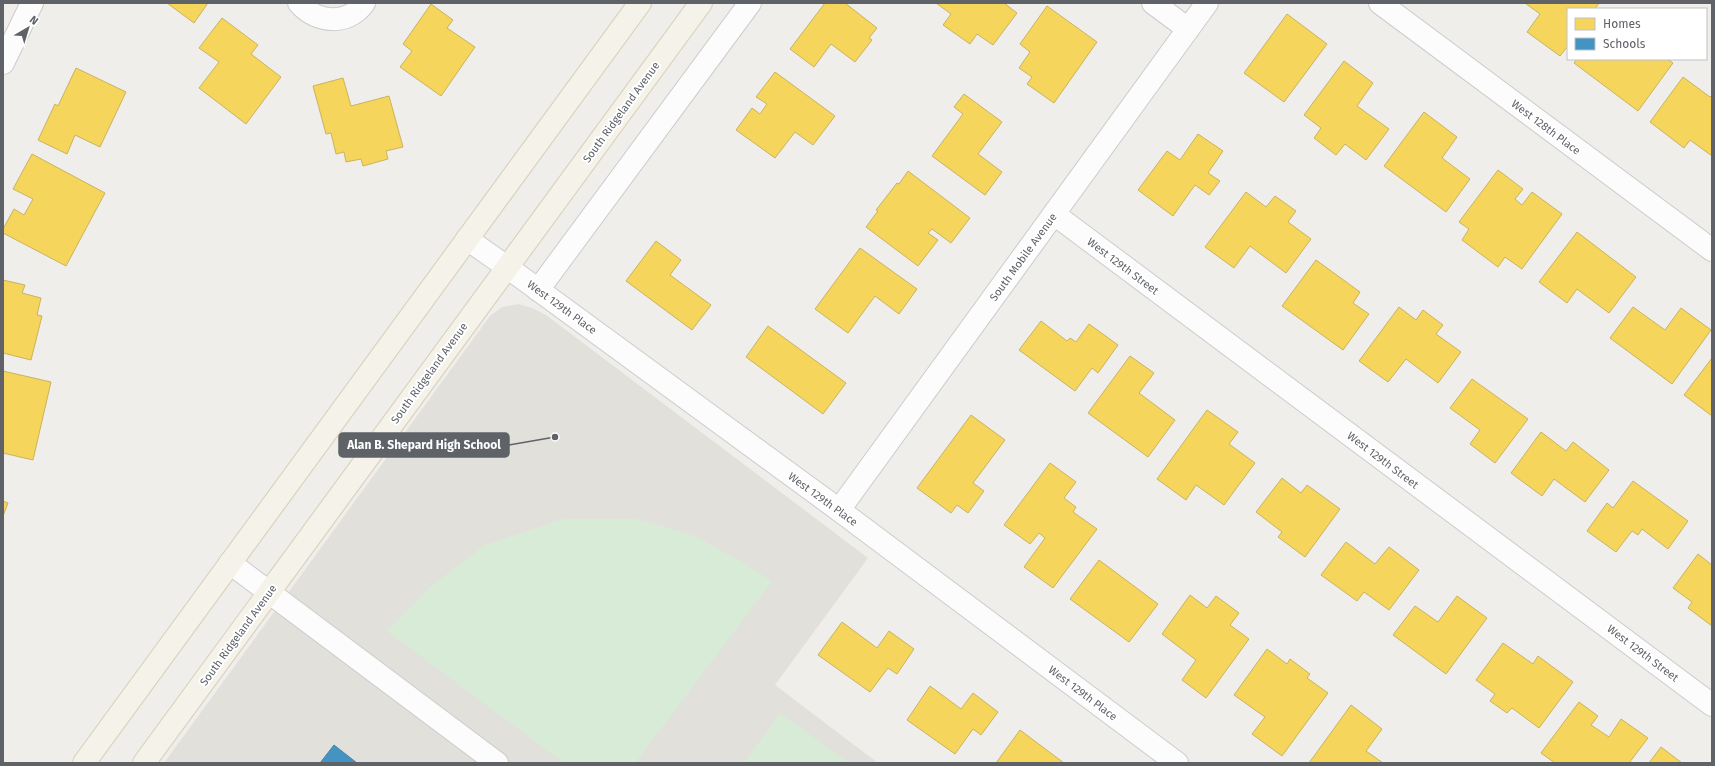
<svg xmlns="http://www.w3.org/2000/svg" width="1715" height="766" viewBox="0 0 1715 766" font-family="'Fira Sans',sans-serif">
  <style>
    .education { fill: #e2e0da }
    .green { fill: #d8ebd6 }
    .homes { fill: #f6d55c; stroke: #c9b360 }
    .schools { fill: #4393c3; stroke: #4b85a8 }
    .lines { fill: none; stroke-linecap: round; stroke-linejoin: round }
    .minor-casing { stroke: #cbcccc; stroke-width: 24 }
    .major-casing { stroke: #d7ceb8; stroke-width: 24 }
    .minor { stroke: #fdfcfc; stroke-width: 22 }
    .major { stroke: #f4f2e9; stroke-width: 22 }
    .labels { text-anchor: middle; stroke-width: 4; stroke-linejoin: round; paint-order: stroke }
    .street-label { font-size: 11px; fill: #5f6368; stroke: #fff }
    .leader { fill: none; stroke: #5f6368; stroke-width: 1.5 }
    .callout-dot { fill: #5f6368; stroke: #fff; stroke-width: 1.5 }
    .callout { fill: #5f6368; stroke: #5f6368; stroke-width: 1.5 }
    .callout-label { font-size: 12px; text-anchor: middle; font-weight: bold; fill: #fff }
  </style>
  <rect width="100%" height="100%" fill="#efeeea"/>
  <path class="education" d="M518 304 532 308 546 315 868 558 775 685 878 763H164L490 316 502 307Z"/>
  <g class="green">
    <path d="M563 519H636L695 536 742 562 772 581 635 763H564L387 631 430 587 485 545Z"/>
    <path d="M780 713 849 763H744Z"/>
  </g>
  <g class="homes">
    <path d="M167 3H208L194 23Z"/>
    <path d="M825 3H845L877 28 869 38 872 40 855 62 831 44 814 67 790 49Z"/>
    <path d="M936 3H1004L1017 13 993 45 977 34 970 44 943 25 951 14Z"/>
    <path d="M1525 3H1599L1595 9H1568V46L1560 56 1527 32 1540 14Z"/>
    <path d="M431 4 453 20 447 28 475 47 441 96 400 67 412 51 403 44Z"/>
    <path d="M1047 6 1097 42 1054 103 1027 84 1032 77 1019 68 1030 52 1020 44Z"/>
    <path d="M1287 14 1327 44 1284 102 1244 73Z"/>
    <path d="M222 18 258 45 251 54 281 77 246 124 199 88 219 62 199 48Z"/>
    <path d="M1577 59H1667L1673 63 1638 111 1574 63Z"/>
    <path d="M1344 61 1373 83 1357 106 1389 129 1366 160 1345 144 1336 155 1314 138 1321 128 1304 115Z"/>
    <path d="M76 68 126 92 100 147 75 135 67 154 38 140 55 104 58 106Z"/>
    <path d="M775 72 835 116 813 145 795 132 775 158 736 130 752 108 760 114 767 104 756 97Z"/>
    <path d="M1683 77 1710 97 1712 95V156L1690 140 1684 148 1650 122Z"/>
    <path d="M343 78 351 106 389 96 403 147 386 151 388 159 363 166 361 159 346 162 344 152 336 154 331 133 326 134 313 86Z"/>
    <path d="M964 94 1002 122 978 154 1002 172 985 195 932 156 963 114 954 107Z"/>
    <path d="M1424 112 1457 137 1442 158 1470 179 1446 212 1384 166Z"/>
    <path d="M1198 134 1223 151 1208 173 1220 181 1209 195 1195 185 1173 216 1138 190 1167 151 1180 160Z"/>
    <path d="M32 154 105 193 66 266 3 233V229L14 209 24 215 33 199 13 189Z"/>
    <path d="M1498 170 1523 189 1515 199 1522 205 1532 192 1562 214 1522 269 1505 257 1498 267 1462 240 1469 229 1459 222Z"/>
    <path d="M908 171 970 218 951 243 932 229 928 233 938 240 918 266 866 227 878 211 876 210 897 183 899 184Z"/>
    <path d="M1246 192 1266 207 1275 196 1296 211 1288 222 1311 239 1286 273 1250 246 1234 268 1205 247Z"/>
    <path d="M1577 232 1636 277 1609 313 1577 289 1567 303 1539 282Z"/>
    <path d="M656 241 681 260 670 275 711 305 692 330 626 281Z"/>
    <path d="M860 248 917 289 899 314 875 296 848 333 815 309Z"/>
    <path d="M1316 260 1360 292 1353 303 1369 314 1343 350 1282 306Z"/>
    <path d="M3 280 25 285 22 293 41 298 37 315 42 316 31 360 3 353Z"/>
    <path d="M1399 307 1416 320 1423 310 1443 325 1436 334 1461 352 1438 383 1406 359 1388 382 1359 361Z"/>
    <path d="M1633 307 1665 330 1681 308 1711 330 1672 384 1610 338Z"/>
    <path d="M1041 321 1067 341 1070 338 1076 342 1089 324 1118 345 1098 373 1092 368 1075 391 1019 350Z"/>
    <path d="M768 326 846 383 823 414 746 357Z"/>
    <path d="M1130 356 1154 373 1139 393 1175 420 1148 457 1088 413Z"/>
    <path d="M1712 358V416L1684 395Z"/>
    <path d="M3 371 51 382 33 460 3 453Z"/>
    <path d="M1472 379 1528 419 1495 463 1470 444 1480 430 1450 408Z"/>
    <path d="M1207 410 1238 432 1229 444 1255 463 1224 505 1196 485 1186 500 1157 479Z"/>
    <path d="M971 415 1005 440 973 483 984 491 968 513 957 505 951 513 917 488Z"/>
    <path d="M1541 432 1566 451 1573 442 1609 470 1585 502 1554 479 1542 496 1511 473Z"/>
    <path d="M1050 463 1076 482 1064 498 1076 507 1073 512 1097 529 1053 588 1024 567 1045 538 1039 533 1030 544 1004 525Z"/>
    <path d="M1282 478 1301 493 1307 485 1340 509 1305 557 1278 537 1282 532 1256 512Z"/>
    <path d="M1633 481 1688 521 1668 549 1642 529 1638 535 1632 531 1616 552 1587 531 1607 503 1613 508Z"/>
    <path d="M3 501 8 503 3 516Z"/>
    <path d="M1346 542 1375 564 1389 547 1419 570 1389 610 1364 592 1357 601 1321 575Z"/>
    <path d="M1698 554 1712 565V626L1688 608 1692 602 1673 588Z"/>
    <path d="M1099 560 1158 604 1129 642 1070 599Z"/>
    <path d="M1190 595 1207 608 1216 596 1239 613 1230 625 1249 639 1206 698 1182 680 1196 660 1162 634Z"/>
    <path d="M1457 596 1487 618 1446 674 1393 635 1415 606 1438 622Z"/>
    <path d="M842 622 877 648 889 631 914 649 897 674 888 668 870 692 818 655Z"/>
    <path d="M1503 643 1533 664 1538 656 1573 682 1539 728 1512 708 1507 713 1490 701 1495 694 1476 680Z"/>
    <path d="M1267 649 1287 664 1290 659 1310 674 1307 678 1328 693 1282 756 1252 734 1265 717 1234 695Z"/>
    <path d="M930 686 961 709 973 693 998 712 981 735 973 729 955 754 907 720Z"/>
    <path d="M1579 702 1598 716 1591 725 1609 737 1621 719 1648 738 1629 763H1555L1541 753Z"/>
    <path d="M1351 705 1382 729 1366 751 1383 763H1309Z"/>
    <path d="M1020 730 1064 763H996Z"/>
    <path d="M1661 747 1682 763H1649Z"/>
  </g>
  <path class="schools" d="M334 745 357 763H320Z"/>
  <g class="lines">
    <defs>
      <g id="minor">
        <path d="M299 3C316 23 348 26 364 3"/>
        <path d="M1153 3 1188 29"/>
        <path d="M1380 3 1712 250"/>
        <path d="M3 63 32 3"/>
        <path d="M1054 214 1712 705"/>
        <path d="M467 239 507 267 839 510 1177 763"/>
        <path d="M538 290 750 3"/>
        <path d="M839 510 1207 3"/>
        <path d="M230 563 497 763"/>
      </g>
      <g id="major">
        <path d="M84 763 640 3"/>
        <path d="M144 763 701 3"/>
      </g>
    </defs>
    <use href="#minor" class="minor-casing"/>
    <use href="#major" class="major-casing"/>
    <use href="#minor" class="minor"/>
    <use href="#major" class="major"/>
  </g>
  <g class="labels">
    <g class="street-label">
      <text transform="translate(621 112) rotate(-54)" y="4">South Ridgeland Avenue</text>
      <text transform="translate(1546 127) rotate(37)" y="4">West 128th Place</text>
      <text transform="translate(1023 257) rotate(-54)" y="4">South Mobile Avenue</text>
      <text transform="translate(1123 266) rotate(37)" y="4">West 129th Street</text>
      <text transform="translate(562 307) rotate(36)" y="4">West 129th Place</text>
      <text transform="translate(429 373) rotate(-54)" y="4">South Ridgeland Avenue</text>
      <text transform="translate(1383 460) rotate(37)" y="4">West 129th Street</text>
      <text transform="translate(823 499) rotate(36)" y="4">West 129th Place</text>
      <text transform="translate(238 635) rotate(-54)" y="4">South Ridgeland Avenue</text>
      <text transform="translate(1643 653) rotate(37)" y="4">West 129th Street</text>
      <text transform="translate(1083 693) rotate(37)" y="4">West 129th Place</text>
    </g>
  </g>
  <path class="leader" d="M555 437L509 445"/>
  <circle class="callout-dot" cx="555" cy="437" r="4"/>
  <rect class="callout" x="339" y="433" width="170" height="24" rx="4"/>
  <g class="callout-label">
    <text x="424" y="449">Alan B. Shepard High School</text>
  </g>
  <rect width="1715" height="766" fill="none" stroke="#5f6368" stroke-width="8"/>
  <rect x="1567" y="8" width="140" height="52" fill="#ffffff" stroke="#bfc1c3"/>
  <rect x="1575" y="18" width="20" height="12" fill="#f6d55c" stroke="#bfc1c3"/>
  <text x="1603" y="28" font-size="12" fill="#5f6368">Homes</text>
  <rect x="1575" y="38" width="20" height="12" fill="#4393c3" stroke="#bfc1c3"/>
  <text x="1603" y="48" font-size="12" fill="#5f6368">Schools</text>
  <g transform="translate(28 28) rotate(38)" stroke="#ffffff" stroke-width="3" paint-order="stroke">
  <path d="M0-3L7 15L0 10L-7 15Z" fill="#5f6368"/>
  <text y="-6" font-size="11" font-weight="bold" text-anchor="middle" fill="#5f6368">N</text>
  </g>
</svg>
